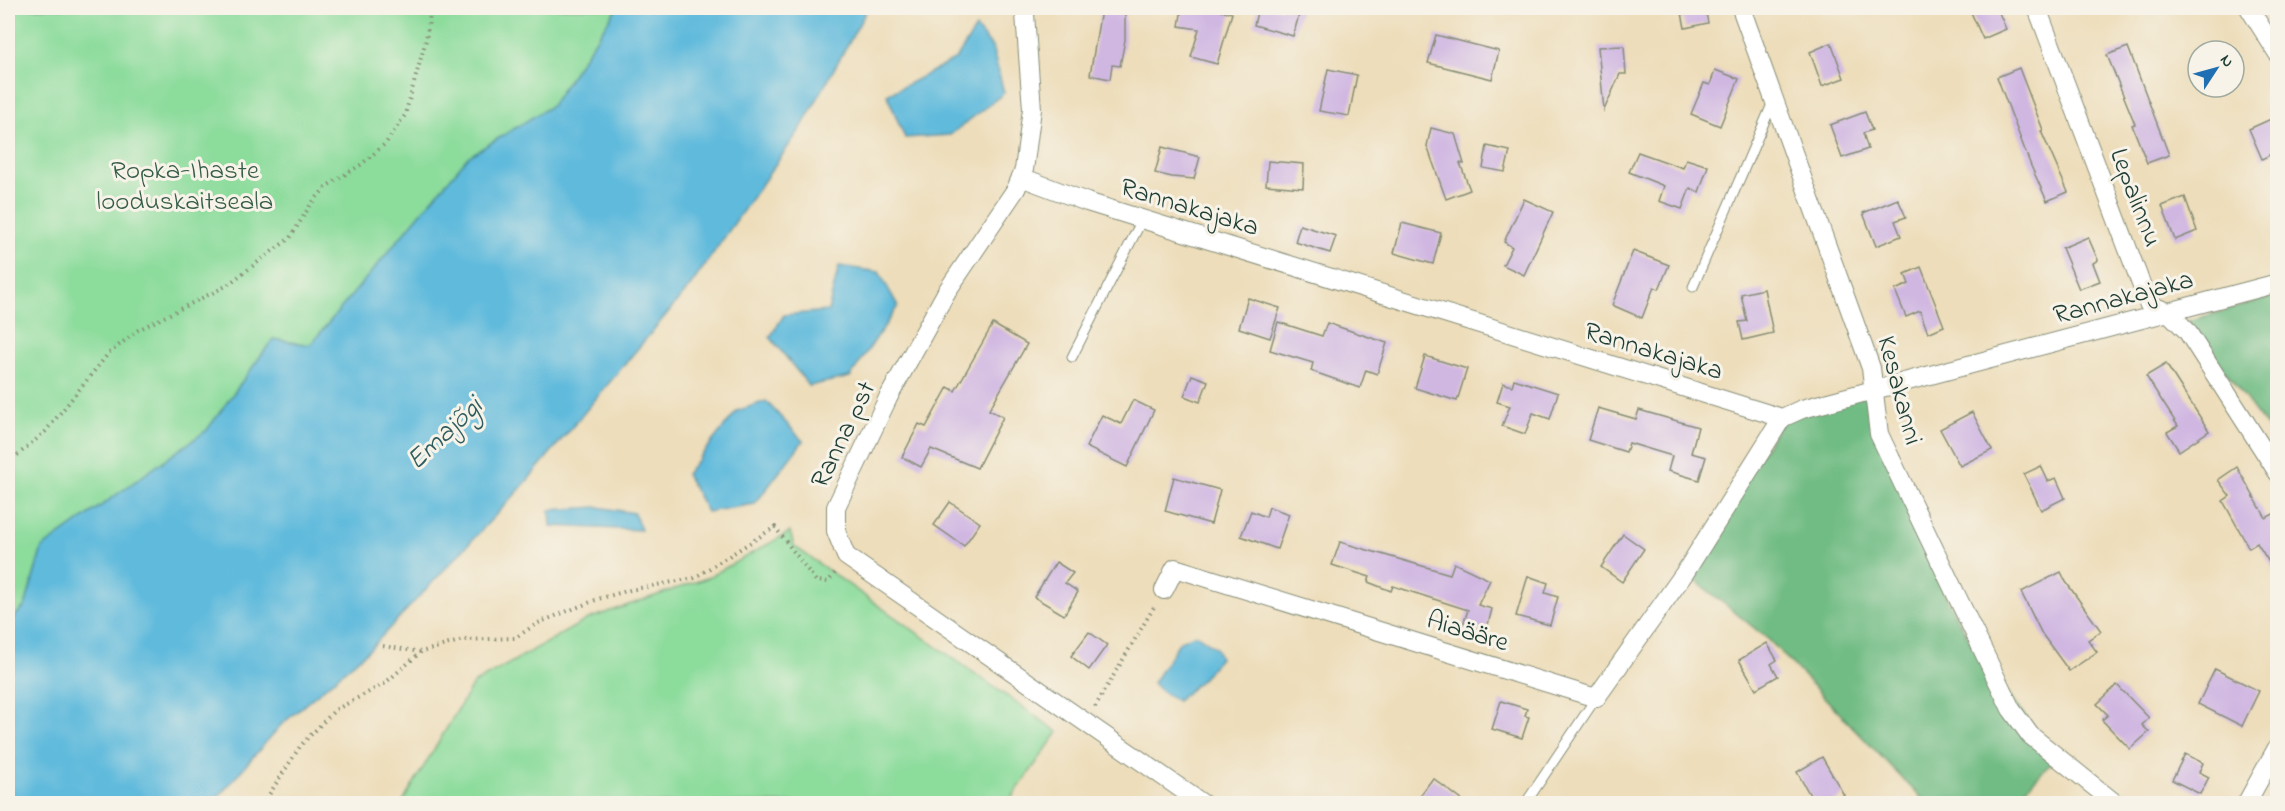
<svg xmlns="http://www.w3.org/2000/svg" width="2285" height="811" viewBox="0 0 2285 811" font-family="'Indie Flower',sans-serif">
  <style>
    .green { fill: #8cdc9c; stroke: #568c68; stroke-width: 1.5 }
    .forest { fill: #71bc84; stroke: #487c5c; stroke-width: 1.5 }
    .water { fill: #5ebadc; stroke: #3e7c88; stroke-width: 1.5 }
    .building { fill: #d0b7e2 }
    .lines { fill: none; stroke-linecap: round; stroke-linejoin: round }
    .lane-casing { stroke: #868d77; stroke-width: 11 }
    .street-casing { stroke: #868d77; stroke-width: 20 }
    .path { stroke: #868d77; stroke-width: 4; stroke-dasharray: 1.5 4.5; stroke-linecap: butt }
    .lane { stroke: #fff; stroke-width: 9 }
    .street { stroke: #fff; stroke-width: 18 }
    .labels { text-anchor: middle; stroke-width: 6; stroke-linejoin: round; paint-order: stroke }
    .park-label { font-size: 27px; fill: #355d49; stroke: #f7f3e8 }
    .street-label { font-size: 27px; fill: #1f3d34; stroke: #f7f3e8 }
    .water-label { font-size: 28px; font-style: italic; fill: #2f5c5e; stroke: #f7f3e8 }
  </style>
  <rect width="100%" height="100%" fill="#f7f3e8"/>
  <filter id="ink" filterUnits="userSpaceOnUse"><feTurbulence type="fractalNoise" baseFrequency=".0167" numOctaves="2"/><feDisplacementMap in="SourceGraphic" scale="12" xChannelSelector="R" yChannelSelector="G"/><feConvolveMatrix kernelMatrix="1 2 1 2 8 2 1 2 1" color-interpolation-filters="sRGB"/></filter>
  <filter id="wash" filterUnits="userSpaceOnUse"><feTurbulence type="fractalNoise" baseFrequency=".008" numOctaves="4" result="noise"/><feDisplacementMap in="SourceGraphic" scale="24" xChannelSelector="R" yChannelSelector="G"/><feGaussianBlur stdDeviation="1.35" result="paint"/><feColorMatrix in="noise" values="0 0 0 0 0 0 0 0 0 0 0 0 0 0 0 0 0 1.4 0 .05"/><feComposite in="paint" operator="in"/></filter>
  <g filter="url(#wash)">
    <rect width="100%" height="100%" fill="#edddba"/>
    <g class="green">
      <path d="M8 8H617L551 106 468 157 310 345 273 339 207 430 42 548 25 606 8 623Z"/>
      <path d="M790 532 794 546 1058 732 1008 803H402L473 684 588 619 707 578Z"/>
    </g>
    <g class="forest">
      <path d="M2277 296V441L2188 321Z"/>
      <path d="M1863 392 1946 597C1975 656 2017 705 2057 757L2012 803H1926L1769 640 1685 572 1786 415Z"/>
    </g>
    <g class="water">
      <path d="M617 8H868L801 128 691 285 522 487 370 649 281 725 213 803H8V623L25 606 42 548 207 430 273 339 310 345 468 157 551 106Z"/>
      <path d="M976 28 992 47 1004 93 950 135 905 138 887 95 956 59Z"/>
      <path d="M839 266 879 272 898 306 850 377 809 386 770 337 784 315 828 311Z"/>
      <path d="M766 401 803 441 755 504 707 512 686 474 737 411Z"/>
      <path d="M598 507 634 513 641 530 551 526 550 510Z"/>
      <path d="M1196 634 1216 648 1220 658 1202 679 1177 701 1161 691 1153 683 1180 641Z"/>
    </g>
    <g id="blocks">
      <g class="building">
        <path d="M1182 8H1208L1232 13 1217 64 1191 57 1199 29 1179 26Z"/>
        <path d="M1258 8H1301L1293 36 1254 25Z"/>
        <path d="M1681 8H1705L1708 23 1685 28Z"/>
        <path d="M1969 8H1997L2006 29 1983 39Z"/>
        <path d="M1125 9V40L1120 66 1112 65 1110 79 1090 75 1101 10Z"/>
        <path d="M1436 35 1499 51 1492 79 1428 63Z"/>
        <path d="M1831 43 1844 78 1822 86 1810 52Z"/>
        <path d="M1624 46 1626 74H1620L1604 110 1598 47Z"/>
        <path d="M2128 47 2169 155 2147 163 2132 125 2135 124 2107 55Z"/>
        <path d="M2019 68 2043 130 2041 131 2068 192 2047 201 2031 166 1997 77Z"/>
        <path d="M1328 69 1357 75 1349 116 1319 111Z"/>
        <path d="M1715 70 1739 79 1720 126 1691 114 1704 83 1710 85Z"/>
        <path d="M1865 112 1872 130 1863 133 1868 149 1842 158 1830 125Z"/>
        <path d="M2271 119 2277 133V151L2262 159 2249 129Z"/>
        <path d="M1431 128 1455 134 1464 164 1460 163 1470 190 1446 199 1427 146Z"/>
        <path d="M1487 146 1510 151 1505 172 1483 168Z"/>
        <path d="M1162 147 1200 157 1194 179 1172 177 1155 173Z"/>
        <path d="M1638 152 1683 168 1686 159 1708 166 1699 192 1690 188 1682 209 1659 201 1664 186 1629 172Z"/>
        <path d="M1268 161 1304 164 1303 188 1266 185Z"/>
        <path d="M2185 197 2197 231 2175 240 2162 206Z"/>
        <path d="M1524 199 1553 212 1524 275 1503 265 1512 247 1504 242Z"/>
        <path d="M1898 199 1906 217 1895 221 1901 236 1876 246 1863 213Z"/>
        <path d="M1402 223 1441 233 1433 264 1394 253Z"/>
        <path d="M1300 225 1336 236 1330 253 1295 242Z"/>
        <path d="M2088 237 2098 260 2093 263 2100 281 2079 289 2062 248Z"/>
        <path d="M1633 251 1669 265 1659 289 1654 287 1642 318 1612 305Z"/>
        <path d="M1921 267 1944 326 1928 333 1920 311 1906 317 1895 290 1909 284 1905 274Z"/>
        <path d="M1764 289 1773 333 1743 340 1739 322 1747 321 1741 294Z"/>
        <path d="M1248 298 1280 308 1270 338 1239 328Z"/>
        <path d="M1278 322 1322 336 1327 323 1387 343 1377 374 1366 370 1360 388 1311 371 1313 363 1270 350Z"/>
        <path d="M993 324 1027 344 989 410 1003 417 977 468 931 449 921 467 902 457 919 424 926 427 948 387 955 391Z"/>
        <path d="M1425 356 1467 369 1457 401 1415 388Z"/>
        <path d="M2166 364 2209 431 2179 451 2167 432 2178 426 2146 376Z"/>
        <path d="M1192 375 1208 381 1200 402 1184 396Z"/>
        <path d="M1514 379 1558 393 1550 419 1533 413 1525 434 1502 426 1510 406 1497 402 1503 383 1512 386Z"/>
        <path d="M1133 400 1154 410 1127 467 1086 447 1102 415 1121 424Z"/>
        <path d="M1598 408 1636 419 1639 410 1698 427 1691 453 1706 457 1699 480 1668 471 1672 456 1629 443 1626 452 1588 440Z"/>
        <path d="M1972 412 1992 450 1960 466 1940 429Z"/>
        <path d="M2041 466 2048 481 2056 478 2065 498 2041 510 2024 474Z"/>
        <path d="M2237 467 2266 518 2277 512V575L2257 543 2249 548 2223 501 2230 496 2218 480Z"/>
        <path d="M1174 477 1220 490 1211 524 1165 511Z"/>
        <path d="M950 502 980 523 964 546 934 525Z"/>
        <path d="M1269 507 1289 514 1277 549 1241 536 1251 511 1266 517Z"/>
        <path d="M1623 534 1644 549 1622 582 1601 567Z"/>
        <path d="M1340 542 1450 574 1454 563 1490 580 1478 605 1492 609 1486 632 1463 625 1468 610 1393 586 1391 591 1368 582 1370 577 1332 565Z"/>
        <path d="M1056 562 1073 573 1065 583 1078 592 1064 615 1034 597Z"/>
        <path d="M2061 572 2066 582 2101 631 2088 640 2097 652 2069 671 2042 634 2021 592Z"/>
        <path d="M1528 576 1548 583 1545 593 1558 597 1550 625 1516 616Z"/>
        <path d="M1089 632 1107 645 1089 670 1071 656Z"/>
        <path d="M1767 643 1777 660 1771 664 1778 676 1756 689 1739 660Z"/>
        <path d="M2215 669 2259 691 2242 726 2198 704Z"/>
        <path d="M2117 685 2149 718 2142 725 2149 732 2130 749 2102 720 2108 715 2097 704Z"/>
        <path d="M1501 701 1527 709 1525 716 1529 717 1522 738 1492 729Z"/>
        <path d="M2185 754 2203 763 2199 772 2209 777 2200 794 2172 780Z"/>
        <path d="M1822 757 1844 795 1829 804H1815L1797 772Z"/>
        <path d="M1433 778 1467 804H1414Z"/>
      </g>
    </g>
  </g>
  <g filter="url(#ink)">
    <use href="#blocks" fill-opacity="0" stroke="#868d77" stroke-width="1.5"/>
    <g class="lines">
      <defs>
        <g id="lane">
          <path d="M1693 287 1773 102"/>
          <path d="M1072 357 1142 220"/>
          <path d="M1525 804 1596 698"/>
        </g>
        <g id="street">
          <path d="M1027 8 1025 14 1032 109 1024 170 1016 189 947 291 888 398 836 507V531L846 556 1203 804"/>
          <path d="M1741 8 1871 368 1879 434 2011 709 2030 735 2116 804"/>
          <path d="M2037 8 2149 305 2168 312 2187 331 2278 473"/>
          <path d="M2249 8 2278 54"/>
          <path d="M1021 177 1087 202 1782 418 1802 409 2278 283"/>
          <path d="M1164 590 1175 568 1596 698 1686 571 1782 418"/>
          <path d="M2246 804 2278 746"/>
        </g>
      </defs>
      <use href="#lane" class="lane-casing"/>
      <use href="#street" class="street-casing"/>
      <g class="path">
        <path d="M8 463 45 432 108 354 138 330 226 286 290 238 311 204 327 186 362 164 386 143 405 115 426 40 431 8"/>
        <path d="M383 646 421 652 463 640 515 638 538 623 598 599 630 590 694 578 775 527 816 581 828 582 835 573"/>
        <path d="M1095 707 1154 607"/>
        <path d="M263 804 301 745 335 710 384 684 421 652"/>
      </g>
      <use href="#lane" class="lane"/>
      <use href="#street" class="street"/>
    </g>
  </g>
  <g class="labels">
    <g class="park-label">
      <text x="185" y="178">Ropka-Ihaste<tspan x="185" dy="31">looduskaitseala</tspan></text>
    </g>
    <g class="street-label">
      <text transform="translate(2137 197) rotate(69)" y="9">Lepalinnu</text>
      <text transform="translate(1190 206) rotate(17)" y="9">Rannakajaka</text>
      <text transform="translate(2123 296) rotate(-15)" y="9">Rannakajaka</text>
      <text transform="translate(1654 350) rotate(17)" y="9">Rannakajaka</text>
      <text transform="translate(1901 390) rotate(75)" y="9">Kesakanni</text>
      <text transform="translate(842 434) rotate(-64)" y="9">Ranna pst</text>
      <text transform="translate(1468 630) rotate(17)" y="9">Aiaääre</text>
    </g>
    <g class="water-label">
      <text transform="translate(443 432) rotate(-43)" y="10">Emajõgi</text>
    </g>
  </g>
  <rect width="2285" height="811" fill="none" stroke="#f7f3e8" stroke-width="30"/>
  <g transform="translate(2216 69) rotate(54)"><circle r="28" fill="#f7f3e8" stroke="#a1aaa0" stroke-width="1.5"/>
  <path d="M0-4.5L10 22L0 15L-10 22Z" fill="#1f6fb2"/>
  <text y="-9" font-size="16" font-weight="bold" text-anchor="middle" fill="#1f3d34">N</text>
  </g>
</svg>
